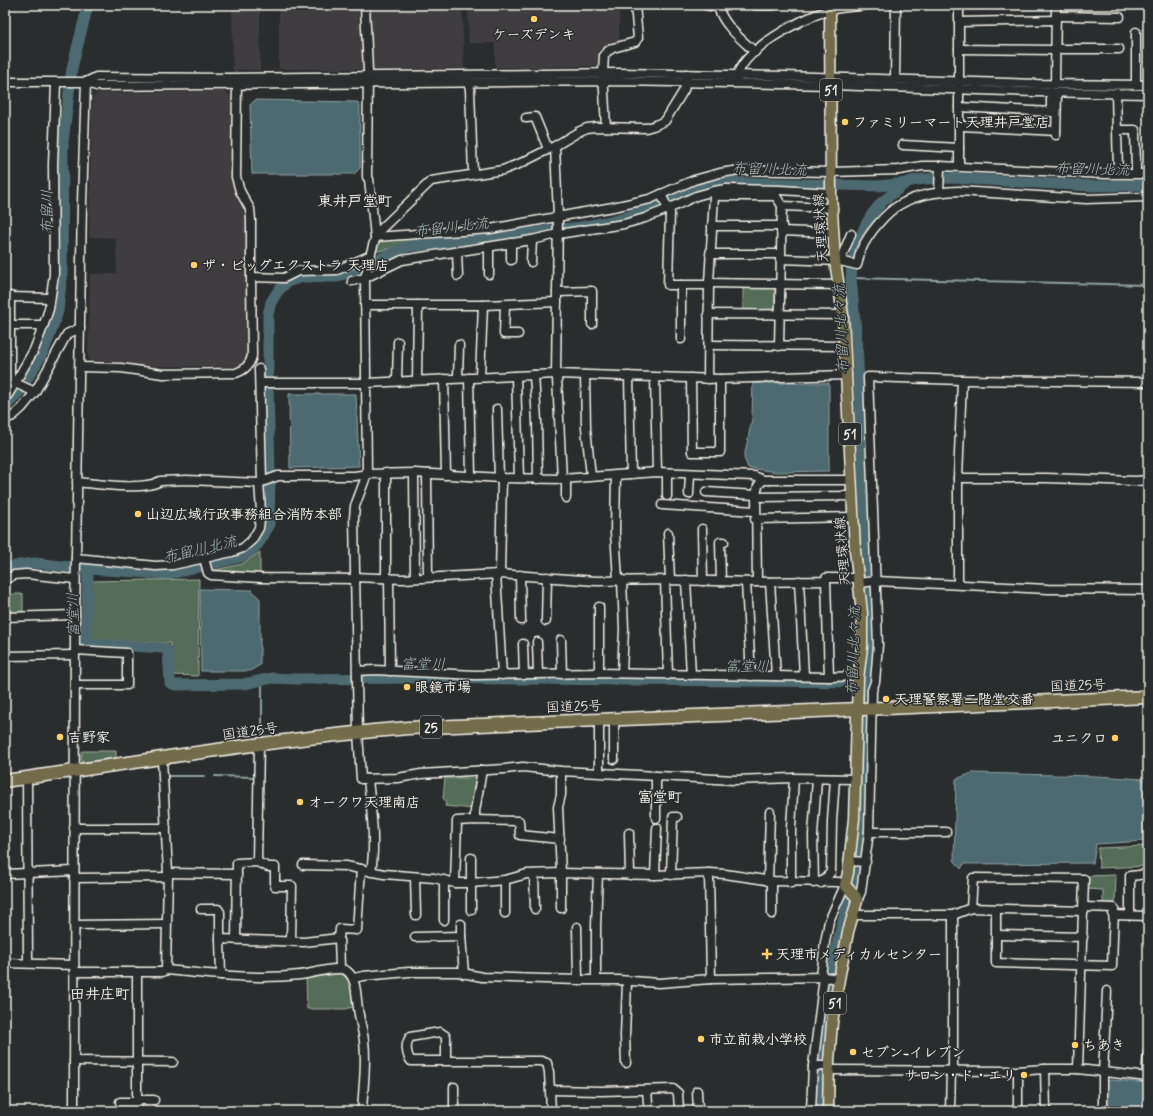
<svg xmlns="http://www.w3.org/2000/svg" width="1153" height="1116" viewBox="0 0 1153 1116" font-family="Mynerve,'Klee One',sans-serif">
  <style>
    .built { fill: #3f3c40 }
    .green { fill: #546c59; stroke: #a4aea0 }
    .water { fill: #4d6b71; stroke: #90a1a1 }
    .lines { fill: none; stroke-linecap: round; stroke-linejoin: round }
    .stream { stroke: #90a1a1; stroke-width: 2 }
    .river { stroke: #4d6b71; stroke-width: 11 }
    .minor-casing { stroke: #f4f1e8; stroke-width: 11 }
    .major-casing { stroke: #f4f1e8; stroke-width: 13 }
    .highway-casing { stroke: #f4f1e8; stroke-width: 15 }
    .minor { stroke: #2a2d2e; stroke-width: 8 }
    .major { stroke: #726c4b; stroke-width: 10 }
    .highway { stroke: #726c4b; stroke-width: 12 }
    .poi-dot { fill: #ffd166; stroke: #2a2d2e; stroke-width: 1.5 }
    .labels { text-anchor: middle; stroke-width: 3; stroke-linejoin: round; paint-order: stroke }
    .shield { fill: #2a2d2e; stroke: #b7b6b0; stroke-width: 1 }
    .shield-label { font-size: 13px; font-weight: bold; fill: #f4f1e8 }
    .poi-label { font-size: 14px; font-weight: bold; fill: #f4f1e8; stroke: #2a2d2e; text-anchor: start }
    .street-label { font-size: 14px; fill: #f4f1e8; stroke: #2a2d2e }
    .water-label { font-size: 15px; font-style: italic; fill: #a9b5b2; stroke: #2a2d2e }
    .neighbourhood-label { font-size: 15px; font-weight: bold; fill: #f4f1e8; stroke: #2a2d2e }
  </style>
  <rect width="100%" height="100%" fill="#2a2d2e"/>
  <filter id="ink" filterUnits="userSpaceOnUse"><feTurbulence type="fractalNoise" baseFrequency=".025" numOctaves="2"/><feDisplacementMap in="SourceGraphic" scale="8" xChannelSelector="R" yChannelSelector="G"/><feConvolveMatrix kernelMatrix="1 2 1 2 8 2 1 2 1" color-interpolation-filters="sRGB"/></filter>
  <g filter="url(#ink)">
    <g class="built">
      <path d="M232 5H260V70H233Z"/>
      <path d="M279 5H362L364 69H279Z"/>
      <path d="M369 5H462L464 68 371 70Z"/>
      <path d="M468 5H619V43L609 46 601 66 495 68V43H469Z"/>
      <path d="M224 91 231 96 234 182 247 214V357L245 362 241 366 237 367 134 366 127 362 91 361 88 357 90 274H117L116 238 89 237 92 98 97 93Z"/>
    </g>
    <g class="green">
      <path d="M416 237 417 242 375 252 373 251 378 239Z"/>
      <path d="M743 286 772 287 775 289V310L773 312H743Z"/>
      <path d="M260 552V577L210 571 242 564Z"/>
      <path d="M199 579 198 676 173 675 170 643 90 639 91 581Z"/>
      <path d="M16 594H23V614H5V595Z"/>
      <path d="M82 751H116V758L83 762 81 760Z"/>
      <path d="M445 778H479L474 809 445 806 446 802 443 798Z"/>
      <path d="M1148 846V866L1099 868 1098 848Z"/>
      <path d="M1116 875 1115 906 1103 905V890L1086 889 1087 876Z"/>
      <path d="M339 971 350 982 355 1006 346 1009H307L306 976Z"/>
    </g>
    <g class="water">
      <path d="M255 100 357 102 360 106V168L354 174H252L250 105Z"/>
      <path d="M753 383H829V471L777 472 748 468 744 458 752 419Z"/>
      <path d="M289 394H356L359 466 290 468Z"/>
      <path d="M200 589 252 590 260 599V665L250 671H201Z"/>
      <path d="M972 773 1096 776 1143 779 1148 784V837L1145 841 1096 844 1093 863 964 864 961 869 954 860 956 779Z"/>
      <path d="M1110 1080 1148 1083V1111H1106L1107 1081Z"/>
    </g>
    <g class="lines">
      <g class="stream">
        <path d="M851 278 1148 285"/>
        <path d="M262 680V739"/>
        <path d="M215 776 255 777"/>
        <path d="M168 798V776H204"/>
      </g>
      <g class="river">
        <path d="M5 407 20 391 42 354 49 338 58 311 62 273 63 142 72 68 88 5"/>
        <path d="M5 569 19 565 35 563 88 569 170 574 241 557 251 551 258 544 264 535 269 524 270 476 268 384V315L271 302 278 291 287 282 303 277H337L407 247 580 227 622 219 688 191 702 186 725 182 878 186 906 183 911 181 925 179 951 178 1093 186 1148 185"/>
        <path d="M88 569 86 643 164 648 168 651 170 683 175 685 244 684 272 678 296 679 415 678 866 682"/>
        <path d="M818 1111 821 1053 829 985 837 944 854 880 861 834 866 682 871 651V618L865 549V513L857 342 851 278 852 267 858 243 865 226 872 214 882 202 906 183"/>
      </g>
      <defs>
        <g id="minor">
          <path d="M365 5 368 71 367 177 369 179 375 237"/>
          <path d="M706 5 718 7"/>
          <path d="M755 5H774"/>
          <path d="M959 5V166"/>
          <path d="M718 7C724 26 741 39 755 52"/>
          <path d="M1056 16 1120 17"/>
          <path d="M959 22 1056 20"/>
          <path d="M959 49 1055 50"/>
          <path d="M1055 49H1119"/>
          <path d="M687 74 686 82 684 90 665 121 653 126 646 128 596 127 587 128 580 131 555 146 521 163 503 170 431 181 379 231C370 247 370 261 365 278L367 474 355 506 354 518 358 732 361 779 398 778 421 774 505 769 523 767 561 771 735 780 794 778 855 779"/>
          <path d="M468 79 470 90 473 174"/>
          <path d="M736 79C743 48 801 19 829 10 841 7 854 7 865 5"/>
          <path d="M895 80 896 5"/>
          <path d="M5 82H86L96 86H101L617 81 831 85 1036 92 1148 94"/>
          <path d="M86 82 96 77 231 78 620 73 783 76 1037 84 1148 85"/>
          <path d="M1055 84 1056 5"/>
          <path d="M1136 85V32"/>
          <path d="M1116 93 1118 170"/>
          <path d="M959 107 1051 112V92"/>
          <path d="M526 118 535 117 548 149"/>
          <path d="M962 126 1056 131"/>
          <path d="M606 127 603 73 604 55 608 51 613 48 635 42 638 38 635 5"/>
          <path d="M1117 130H1135L1136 170"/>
          <path d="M1056 135 1057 93"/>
          <path d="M903 145 959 148"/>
          <path d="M555 146 558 216 556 374 557 378 562 479"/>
          <path d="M939 192 940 166"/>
          <path d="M661 194 670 213 668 285H709"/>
          <path d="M782 206 833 208"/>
          <path d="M712 226H782"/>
          <path d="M781 231 834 233"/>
          <path d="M375 237 490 229 613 207 650 199 694 180 720 173 740 170 830 172 899 170 922 166H940L1106 174H1148"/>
          <path d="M457 252 458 276"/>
          <path d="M710 254H780"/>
          <path d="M780 259 840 261 857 265C859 260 859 254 861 250 868 234 886 212 901 204 918 194 938 192 958 191L1086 199 1148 197"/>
          <path d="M511 260V243"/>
          <path d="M840 261 851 234"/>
          <path d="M531 262 532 240"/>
          <path d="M489 274V247"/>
          <path d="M251 277 284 278 298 271 337 270 369 256"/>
          <path d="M352 281 365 278 402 260 532 240 558 234 624 224 645 218 668 209 696 196 714 191 726 189 780 190 831 193"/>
          <path d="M709 283 839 285"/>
          <path d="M681 285V339"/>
          <path d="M557 292 592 291V324"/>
          <path d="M10 297 50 298"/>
          <path d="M365 305H483L557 302"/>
          <path d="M505 305 504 334H518"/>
          <path d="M708 314 843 315"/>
          <path d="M10 325H43"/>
          <path d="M709 345 845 346"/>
          <path d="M80 367 121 368 163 374 236 373C245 370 250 365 252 356L251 277V220L250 209 240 191 236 177 237 80"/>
          <path d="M259 369 262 481"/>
          <path d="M534 375 537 421 538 479"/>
          <path d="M585 375 586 428 591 476"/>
          <path d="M516 376 519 478"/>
          <path d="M629 376 631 474"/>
          <path d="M480 377 483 305"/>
          <path d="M655 377 657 472"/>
          <path d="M458 378 459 345"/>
          <path d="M469 378 471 476"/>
          <path d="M691 378 692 452H720V379"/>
          <path d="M444 379 446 475"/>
          <path d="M708 379 709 283 714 196H776L782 206 779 346"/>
          <path d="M417 380 418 305"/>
          <path d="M397 381 398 342"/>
          <path d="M10 383V296"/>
          <path d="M10 383H15L35 392"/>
          <path d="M260 383H367L556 374 720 379 847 375"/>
          <path d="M5 397 8 395 34 350 43 327 49 309 54 274 53 165 56 83"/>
          <path d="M497 409 499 478"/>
          <path d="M5 419 13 416 22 408 35 392 67 334 80 328"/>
          <path d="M386 473V578"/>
          <path d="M414 473 415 578"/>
          <path d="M427 474 428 577"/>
          <path d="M616 475 615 532 618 580"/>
          <path d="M958 478H1046L1136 481 1148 480"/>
          <path d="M763 480H851"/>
          <path d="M77 482C97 484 144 491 160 481L187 480 259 483 278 476H355L367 474 414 473 502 478 562 479 657 472 754 476 763 480 758 486 756 495 757 582"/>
          <path d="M706 492 756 495"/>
          <path d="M689 494 690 474"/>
          <path d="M667 496V473"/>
          <path d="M756 497 852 496"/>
          <path d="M566 498V478"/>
          <path d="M662 505 755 511"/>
          <path d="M755 519 853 517"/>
          <path d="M702 529 703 581"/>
          <path d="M668 533 670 580"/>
          <path d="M76 558 156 566 173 565 232 552 243 548 252 540 259 528 261 511 259 483"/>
          <path d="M204 558 208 573 211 575 261 578 355 579"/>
          <path d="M496 574 502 675"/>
          <path d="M500 574 502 478"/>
          <path d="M520 575 521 620"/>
          <path d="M354 577 403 579 500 574 596 581 670 580 757 582 826 581V578H858"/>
          <path d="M389 578 390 671"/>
          <path d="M5 580 14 575 26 574 75 579"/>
          <path d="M665 580 668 675"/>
          <path d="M686 580 691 675"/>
          <path d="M721 581 720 542H724"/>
          <path d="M799 581 804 676"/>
          <path d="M826 581 829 677"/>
          <path d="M746 582 751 676"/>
          <path d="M770 582 776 676"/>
          <path d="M859 583 876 581 1048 589 1148 590"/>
          <path d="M958 584V478L962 380"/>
          <path d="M5 617 75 615"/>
          <path d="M546 621 547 577"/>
          <path d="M561 640 562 674"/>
          <path d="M537 642 538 674"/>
          <path d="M523 644 524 675"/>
          <path d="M5 656 75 655"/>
          <path d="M357 671 375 670 475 675 599 673 829 677 858 676"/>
          <path d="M599 673V607"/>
          <path d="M622 673 624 629 622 580"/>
          <path d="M75 685H127V653L75 650"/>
          <path d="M162 758 168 873 166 970"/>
          <path d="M614 759V719"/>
          <path d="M599 772V720"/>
          <path d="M27 778 28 963"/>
          <path d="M368 779C371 810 376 841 371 872"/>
          <path d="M656 818V776"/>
          <path d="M475 820V811L482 770"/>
          <path d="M74 828H166"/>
          <path d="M869 832H946"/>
          <path d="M629 833 630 875"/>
          <path d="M471 858V910"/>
          <path d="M850 861 866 862"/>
          <path d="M257 862 259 744"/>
          <path d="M303 865 346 866 384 874 434 878 455 883H471L505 880 527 874 561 873 655 875 709 873 725 874 772 881 839 882 845 885 829 921 825 942 821 977"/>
          <path d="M168 873 237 874"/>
          <path d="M709 873 711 979"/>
          <path d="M5 874 74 871"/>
          <path d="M534 874 535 909"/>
          <path d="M655 875 657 828"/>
          <path d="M671 875 673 817H677"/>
          <path d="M415 877 416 915"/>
          <path d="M74 878 168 877"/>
          <path d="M505 880V913"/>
          <path d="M768 881 770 812"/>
          <path d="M772 881V914"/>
          <path d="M455 883 457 821 475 820 519 821 520 835 560 839"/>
          <path d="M791 883V828L794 778"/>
          <path d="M814 883 813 835 817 779"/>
          <path d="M821 883 831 872 832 821 835 779"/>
          <path d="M857 901 861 892 869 832 872 690 875 682 878 645 868 377 962 380 1148 382"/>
          <path d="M561 908V873L558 807 561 795V771"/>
          <path d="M971 908 973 878 1084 879 1078 1069"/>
          <path d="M201 909H218L220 912V939"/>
          <path d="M996 910V963L1112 966 1114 908 1084 907"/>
          <path d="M854 915H953L971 908 1084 911"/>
          <path d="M953 915V1070"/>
          <path d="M1113 915 1148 916"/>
          <path d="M1130 915V876L1148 874"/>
          <path d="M444 920V880"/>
          <path d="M461 924V936"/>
          <path d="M74 925 166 924"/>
          <path d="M577 927 578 980"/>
          <path d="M996 935 1083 937"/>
          <path d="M415 937 461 936 464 974"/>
          <path d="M236 939 237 863 257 862 268 867H275V886H292L291 941"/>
          <path d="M5 963 74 965"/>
          <path d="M340 968 339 938 340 929 357 930 361 869"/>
          <path d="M74 972H162L166 970C210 974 255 980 300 975 311 974 338 965 347 971 357 979 356 996 358 1008 359 1019 363 1030 364 1041 367 1064 363 1088 362 1111"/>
          <path d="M221 975 220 939 304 942 339 938"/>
          <path d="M354 978 363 976 409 972H458L482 977 578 980H618L659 983 711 979 824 977 839 979"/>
          <path d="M596 979V925L598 874"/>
          <path d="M74 1061 173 1062"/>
          <path d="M446 1061V1036L440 1032 410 1037C405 1044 406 1054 411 1061H541L547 1063 549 1072 551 1111"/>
          <path d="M626 1063 625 1036 627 981"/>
          <path d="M813 1066H829"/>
          <path d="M1045 1069 1046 1111"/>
          <path d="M829 1070 1016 1071 1045 1069H1078L1148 1077"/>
          <path d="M1146 1077 1148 1052"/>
          <path d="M454 1087V1111"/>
          <path d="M551 1090 601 1091 673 1089 678 1093 679 1111"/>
          <path d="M647 1090 648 1103"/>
          <path d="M697 1091 698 1111"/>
          <path d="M137 1100H154"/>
          <path d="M120 1102H137"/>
          <path d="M74 1111 75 615 82 202 86 82"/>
          <path d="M137 1111V972"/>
          <path d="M811 1111 813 1066 824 977"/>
          <path d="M950 1111 951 1070"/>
          <path d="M1018 1111V1071"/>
          <path d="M1103 1111V1073L1107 991"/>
        </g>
        <path id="major" d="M828 1111 829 1061 832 1023 839 979 848 932 857 901 856 897 845 885 848 873 854 819 858 679 862 647V613L855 550 843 315 835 261 831 193 830 5"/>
        <path id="highway" d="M5 781C139 762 273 739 408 728L1148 697"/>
      </defs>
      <use href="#minor" class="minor-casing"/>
      <use href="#major" class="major-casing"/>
      <use href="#highway" class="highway-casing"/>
      <use href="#minor" class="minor"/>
      <use href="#major" class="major"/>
      <use href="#highway" class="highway"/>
    </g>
  </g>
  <g class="poi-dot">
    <circle cx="534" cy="19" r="4"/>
    <circle cx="845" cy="122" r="4"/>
    <circle cx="194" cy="265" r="4"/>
    <circle cx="138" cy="514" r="4"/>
    <circle cx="407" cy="687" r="4"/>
    <circle cx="886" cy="699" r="4"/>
    <circle cx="60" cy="737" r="4"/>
    <circle cx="1115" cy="738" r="4"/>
    <circle cx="300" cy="802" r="4"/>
    <path d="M765 948h4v4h4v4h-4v4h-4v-4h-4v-4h4z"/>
    <circle cx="701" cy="1039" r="4"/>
    <circle cx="1075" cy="1045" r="4"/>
    <circle cx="853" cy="1052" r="4"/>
    <circle cx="1024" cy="1075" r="4"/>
  </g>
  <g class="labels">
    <g class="shield">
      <rect x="820" y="79" width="22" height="22" rx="3"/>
      <rect x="839" y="423" width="22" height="22" rx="3"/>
      <rect x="420" y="716" width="22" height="22" rx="3"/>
      <rect x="824" y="992" width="22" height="22" rx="3"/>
    </g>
    <g class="shield-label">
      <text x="831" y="95">51</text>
      <text x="850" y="439">51</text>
      <text x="431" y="732">25</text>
      <text x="835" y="1008">51</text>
    </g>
    <g class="poi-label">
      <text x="534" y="39" text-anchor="middle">ケーズデンキ</text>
      <text x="853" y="127">ファミリーマート天理井戸堂店</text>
      <text x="202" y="270">ザ・ビッグエクストラ 天理店</text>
      <text x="146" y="519">山辺広域行政事務組合消防本部</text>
      <text x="415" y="692">眼鏡市場</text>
      <text x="894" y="704">天理警察署二階堂交番</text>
      <text x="68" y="742">吉野家</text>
      <text x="1107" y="743" text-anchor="end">ユニクロ</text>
      <text x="308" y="807">オークワ天理南店</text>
      <text x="776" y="959">天理市メディカルセンター</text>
      <text x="709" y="1044">市立前栽小学校</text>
      <text x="1083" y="1050">ちあき</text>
      <text x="861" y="1057">セブン-イレブン</text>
      <text x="1016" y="1080" text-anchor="end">サロン・ド・エリ</text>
    </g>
    <g class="street-label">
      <text transform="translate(820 228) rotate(-94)" y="5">天理環状線</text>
      <text transform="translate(842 551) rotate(-95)" y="5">天理環状線</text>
      <text transform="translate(1078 685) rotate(-2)" y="5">国道25号</text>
      <text transform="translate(574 706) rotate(-2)" y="5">国道25号</text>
      <text transform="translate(250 731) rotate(-8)" y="5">国道25号</text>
    </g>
    <g class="water-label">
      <text transform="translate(769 169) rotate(1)" y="5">布留川北流</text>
      <text transform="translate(1092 169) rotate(1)" y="5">布留川北流</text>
      <text transform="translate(47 212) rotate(-90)" y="5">布留川</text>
      <text transform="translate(451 227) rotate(-7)" y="5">布留川北流</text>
      <text transform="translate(841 329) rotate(-93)" y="5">布留川北々流</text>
      <text transform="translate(200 549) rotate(-13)" y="5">布留川北流</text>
      <text transform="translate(73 615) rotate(-92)" y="5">富堂川</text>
      <text transform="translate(853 651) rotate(-88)" y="5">布留川北々流</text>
      <text x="423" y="669">富堂川</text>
      <text x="747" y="671">富堂川</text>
    </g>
    <g class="neighbourhood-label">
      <text x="355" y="206">東井戸堂町</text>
      <text x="660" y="802">富堂町</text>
      <text x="100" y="999">田井庄町</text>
    </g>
  </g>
  <rect width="1153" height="1116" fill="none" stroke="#2a2d2e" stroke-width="20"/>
  <rect x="10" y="10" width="1133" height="1096" fill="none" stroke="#f4f1e8" stroke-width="1.5" filter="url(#ink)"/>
</svg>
